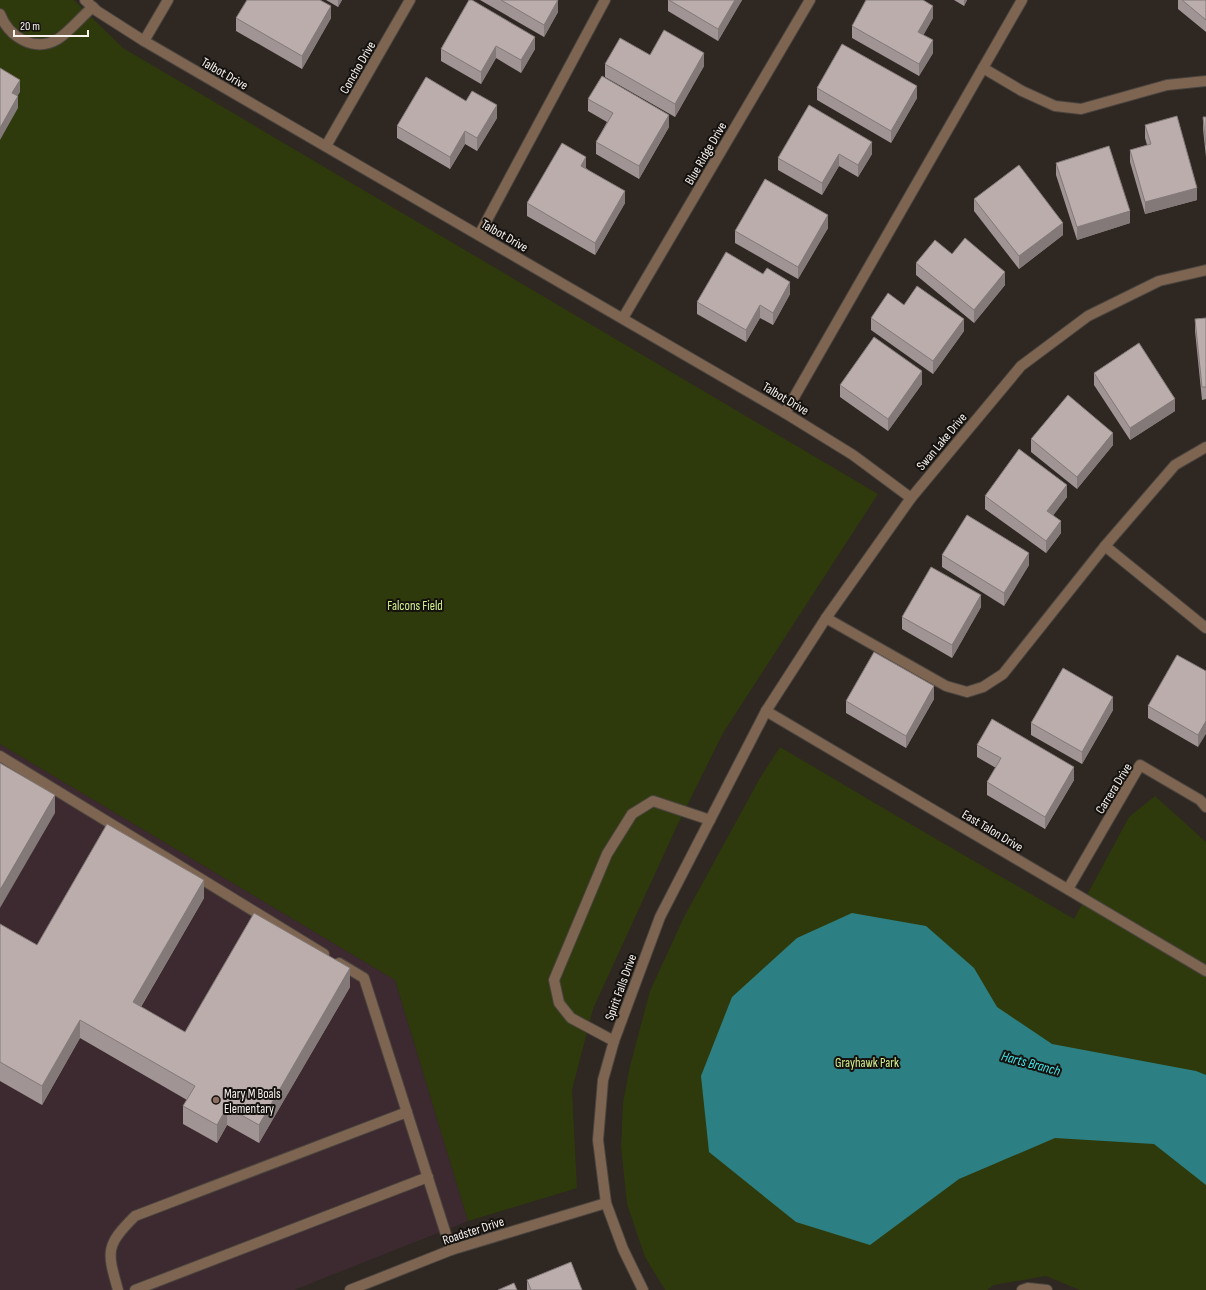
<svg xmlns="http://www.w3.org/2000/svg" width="1206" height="1290" viewBox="0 0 1206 1290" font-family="'Sofia Sans Condensed',sans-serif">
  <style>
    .education { fill: #3d2a30 }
    .green { fill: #2e3a0c }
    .water { fill: #2c8083 }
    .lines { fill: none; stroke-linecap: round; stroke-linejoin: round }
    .minor-casing { stroke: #4a443f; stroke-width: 12 }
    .minor { stroke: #7e6551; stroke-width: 10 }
    .wall { fill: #a09594 }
    .shaded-wall { fill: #827978 }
    .building { fill: #baadac; stroke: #827978 }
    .education-dot { fill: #8d6e63; stroke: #14110e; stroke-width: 1.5 }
    .labels { text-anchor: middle; stroke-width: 4; stroke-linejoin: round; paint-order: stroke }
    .street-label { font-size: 13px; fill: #f8f3ef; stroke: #14110e }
    .park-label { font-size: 13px; fill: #d4f18d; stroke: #14110e }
    .poi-label { font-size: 13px; fill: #f8f3ef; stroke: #14110e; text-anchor: start }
    .water-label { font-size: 14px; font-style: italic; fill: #41e4e8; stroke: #14110e }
  </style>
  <rect width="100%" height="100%" fill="#2e2722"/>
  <path class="education" d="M0 744 395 980 468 1221 294 1290H0Z"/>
  <g class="green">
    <path d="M0 0H74L123 48 878 494 723 733 676 828 593 1009 572 1090 577 1188 468 1221 395 980 0 744Z"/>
    <path d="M780 747 907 822 1074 919 1129 817 1155 796 1206 842V1290H1080L1046 1276 994 1285 987 1290H665L645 1257 627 1204 621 1147 623 1103 630 1066 650 991 684 917 760 778Z"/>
  </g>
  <path class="water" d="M852 913 926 926 974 968 997 1007 1052 1044 1196 1071 1206 1075V1185L1154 1144 1055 1138 959 1179 870 1245 796 1222 709 1152 701 1076 732 997 797 938Z"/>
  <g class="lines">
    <defs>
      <g id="minor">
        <path d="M85 0 97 11 144 41 785 413 853 455 911 498"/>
        <path d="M0 14C9 37 34 53 58 39 69 32 82 16 93 7"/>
        <path d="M144 41 168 0"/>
        <path d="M983 68 1022 91 1055 106 1081 109 1167 85 1206 81"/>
        <path d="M326 146 410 0"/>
        <path d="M479 235 605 0"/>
        <path d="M623 318 810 0"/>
        <path d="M785 413 1022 0"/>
        <path d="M1105 546 1206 628"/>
        <path d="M826 618 946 686 967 692 983 687 1003 674 1105 546 1175 465 1206 447"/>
        <path d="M766 711 1206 971"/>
        <path d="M0 756 324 954"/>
        <path d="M1068 889 1140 765 1200 800 1206 807"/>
        <path d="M339 963 364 978 451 1250"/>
        <path d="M614 1041 571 1018 559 1003 554 980 607 854 632 814 653 801 710 820"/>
        <path d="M118 1290C107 1251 105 1246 135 1216L407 1112"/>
        <path d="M135 1290 428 1177"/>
        <path d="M350 1290 451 1250 606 1203"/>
        <path d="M643 1290 623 1249 606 1203 598 1140 603 1080 614 1041 660 917 766 711 826 618 911 498 1021 366 1088 316 1159 281 1206 270"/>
        <path d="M1022 1290 1028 1288 1047 1290"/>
      </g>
    </defs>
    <use href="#minor" class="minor-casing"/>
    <use href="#minor" class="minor"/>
  </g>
  <g class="wall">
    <path d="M326 0H342L338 7Z"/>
    <path d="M469 0 535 49 521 73 496 58 481 84 441 61V49Z"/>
    <path d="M480 0H558V12L544 37Z"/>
    <path d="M668 0H742L718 41 668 11Z"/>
    <path d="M954 0H967L964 6Z"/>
    <path d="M1178 0H1206V32L1178 9Z"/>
    <path d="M236 18H331L302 69 236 31Z"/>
    <path d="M933 18 923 35 933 53 919 76 852 38V26Z"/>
    <path d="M650 55 704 66 675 117 605 77V64Z"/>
    <path d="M817 88 917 98 891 143 817 100Z"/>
    <path d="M588 99 669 127 639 179 596 154V142L607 122 588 111Z"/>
    <path d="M809 105 872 154 858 177 839 166 822 195 778 170V158Z"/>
    <path d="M1203 117H1206V157L1203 129Z"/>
    <path d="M497 118 477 151 465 144 450 169 397 138V126Z"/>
    <path d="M1145 125 1197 200 1145 214 1130 162V150L1147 145 1145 138Z"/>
    <path d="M1056 163 1130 223 1077 240 1056 175Z"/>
    <path d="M586 168 625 203 595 255 527 216V203Z"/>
    <path d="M974 199 1063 235 1019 269 974 211Z"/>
    <path d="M828 228 798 279 735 243V231Z"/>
    <path d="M952 254 1005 285 974 323 916 275V263Z"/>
    <path d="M790 294 773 325 760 318 746 342 697 314V302Z"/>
    <path d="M904 305 964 331 933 374 871 330V318Z"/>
    <path d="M1206 318V399L1202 400 1195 331V319Z"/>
    <path d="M1094 373 1175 411 1130 440 1094 385Z"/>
    <path d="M922 384 888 431 840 397V385Z"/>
    <path d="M1031 439 1113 445 1077 489 1031 452Z"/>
    <path d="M985 496 1067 497 1053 515 1061 533 1046 553 985 509Z"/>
    <path d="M942 555 1029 565 1004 606 942 567Z"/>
    <path d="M981 607 952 658 902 629V617Z"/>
    <path d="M1206 671 1198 747 1148 718V706Z"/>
    <path d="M934 699 906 748 846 713V701Z"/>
    <path d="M1113 710 1082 764 1031 735V723Z"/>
    <path d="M977 745 1074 780 1045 829 987 795V782L996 768 977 757Z"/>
    <path d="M204 898 141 1007 185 1032 350 987 259 1143 227 1125 217 1143 183 1124V1106L187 1100 80 1038 42 1105 0 1081V924L37 945Z"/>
    <path d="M527 1280 582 1290H527Z"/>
  </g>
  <g class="shaded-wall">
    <path d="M338 0H342L338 7Z"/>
    <path d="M558 0V12L544 37V25Z"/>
    <path d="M735 0H742L718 41V29Z"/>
    <path d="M964 0H967L964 6Z"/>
    <path d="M331 6V18L302 69V56Z"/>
    <path d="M933 6V18L918 45V32Z"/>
    <path d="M535 37V49L521 73V60Z"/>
    <path d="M933 40V53L919 76V64Z"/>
    <path d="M496 46V58L481 84V72Z"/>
    <path d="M704 53V66L675 117V104Z"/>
    <path d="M20 80V92L12 105V93Z"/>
    <path d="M917 86V98L891 143V131Z"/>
    <path d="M18 96V108L0 140V128Z"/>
    <path d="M497 105V118L477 151V138Z"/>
    <path d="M669 115V127L639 179V166Z"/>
    <path d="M465 131V144L450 169V157Z"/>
    <path d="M872 142V154L858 177V165Z"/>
    <path d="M839 154V166L822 195V183Z"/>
    <path d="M586 157V169L581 166Z"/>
    <path d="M1197 188V200L1145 214V202Z"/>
    <path d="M625 191V203L595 255V243Z"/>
    <path d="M1130 211V223L1077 240V227Z"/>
    <path d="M828 215V228L798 279V267Z"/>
    <path d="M1063 223V235L1019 269V256Z"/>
    <path d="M1005 272V285L974 323V310Z"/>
    <path d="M790 282V294L773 325V313Z"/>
    <path d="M760 305V318L746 342V330Z"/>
    <path d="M964 319V331L933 374V361Z"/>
    <path d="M922 371V384L888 431V419Z"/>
    <path d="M1175 399V411L1130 440V428Z"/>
    <path d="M1113 433V445L1077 489V477Z"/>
    <path d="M1067 485V497L1047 524V511Z"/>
    <path d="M1061 521V533L1046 553V541Z"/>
    <path d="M1029 553V565L1004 606V593Z"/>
    <path d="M981 595V607L952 658V645Z"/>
    <path d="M934 686V699L906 748V736Z"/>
    <path d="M1113 697V710L1082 764V752Z"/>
    <path d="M1206 721V734L1198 747V735Z"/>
    <path d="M1074 767V780L1045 829V817Z"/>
    <path d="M55 795V813L0 908V890Z"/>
    <path d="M204 880V898L133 1020V1002Z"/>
    <path d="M350 968V987L259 1143V1125Z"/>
    <path d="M80 1020V1038L42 1105V1086Z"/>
    <path d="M227 1107V1125L217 1143V1125Z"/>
  </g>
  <g class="building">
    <path d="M247 0H320L331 6 302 56 236 18Z"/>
    <path d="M469 0H472L535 37 521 60 496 46 481 72 441 49Z"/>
    <path d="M501 0H558L544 25Z"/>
    <path d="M669 0H735L718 29Z"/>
    <path d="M866 0H923L933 6 918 32 933 40 919 64 852 26Z"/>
    <path d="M1182 0H1206V20Z"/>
    <path d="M664 30 704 53 675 104 605 64 620 38 650 55Z"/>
    <path d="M842 44 917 86 891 131 817 88Z"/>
    <path d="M0 68 20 80 12 93 18 96 0 128Z"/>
    <path d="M602 76 669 115 639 166 596 142 613 113 588 99Z"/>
    <path d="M426 77 466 101 472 91 497 105 477 138 465 131 450 157 397 126Z"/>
    <path d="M809 105 872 142 858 165 839 154 822 183 778 158Z"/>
    <path d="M1177 116 1197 188 1145 202 1130 150 1151 144 1145 125Z"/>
    <path d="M1203 117H1206V145Z"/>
    <path d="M562 143 586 157 581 166 625 191 595 243 527 203Z"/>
    <path d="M1109 146 1130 211 1077 227 1056 163Z"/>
    <path d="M1019 165 1063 223 1019 256 974 199Z"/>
    <path d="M765 179 828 215 798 267 735 231Z"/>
    <path d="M965 238 1005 272 974 310 916 263 935 240 952 254Z"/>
    <path d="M726 252 763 274 767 268 790 282 773 313 760 305 746 330 697 302Z"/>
    <path d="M917 286 964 319 933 361 871 318 888 293 904 305Z"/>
    <path d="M1206 318V387H1202L1195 319Z"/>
    <path d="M874 337 922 371 888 419 840 385Z"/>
    <path d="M1139 343 1175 399 1130 428 1094 373Z"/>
    <path d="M1068 395 1113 433 1077 477 1031 439Z"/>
    <path d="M1019 449 1067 485 1047 511 1061 521 1046 541 985 496Z"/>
    <path d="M967 515 1029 553 1004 593 942 555Z"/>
    <path d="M931 567 981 595 952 645 902 617Z"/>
    <path d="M874 652 934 686 906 736 846 701Z"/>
    <path d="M1177 655 1206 671V721L1198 735 1148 706Z"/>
    <path d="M1063 668 1113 697 1082 752 1031 723Z"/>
    <path d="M992 719 1074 767 1045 817 987 782 1001 758 977 745Z"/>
    <path d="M0 763 55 795 0 890Z"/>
    <path d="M107 824 204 880 133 1002 185 1032 254 913 350 968 259 1125 227 1107 217 1125 183 1106 195 1086 80 1020 42 1086 0 1062V924L37 945Z"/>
    <path d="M571 1262 582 1290H531L527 1280Z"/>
    <path d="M514 1283 517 1290H498Z"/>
  </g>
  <circle class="education-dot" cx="216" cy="1100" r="4"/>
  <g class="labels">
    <g class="street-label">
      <text transform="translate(357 67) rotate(-60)" y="5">Concho Drive</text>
      <text transform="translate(225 73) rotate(30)" y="5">Talbot Drive</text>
      <text transform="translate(705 153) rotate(-60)" y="5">Blue Ridge Drive</text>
      <text transform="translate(505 235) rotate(30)" y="5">Talbot Drive</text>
      <text transform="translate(786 398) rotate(31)" y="5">Talbot Drive</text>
      <text transform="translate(941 441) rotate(-50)" y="5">Swan Lake Drive</text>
      <text transform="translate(1113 788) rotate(-58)" y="5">Carrera Drive</text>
      <text transform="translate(993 830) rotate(31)" y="5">East Talon Drive</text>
      <text transform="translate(620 987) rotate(-70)" y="5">Spirit Falls Drive</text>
      <text transform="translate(473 1230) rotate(-18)" y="5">Roadster Drive</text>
    </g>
    <g class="park-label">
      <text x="415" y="610">Falcons Field</text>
      <text x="867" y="1067">Grayhawk Park</text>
    </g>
    <g class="poi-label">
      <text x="224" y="1098">Mary M Boals<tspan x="224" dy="15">Elementary</tspan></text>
    </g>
    <g class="water-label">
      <text transform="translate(1031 1063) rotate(15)" y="5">Harts Branch</text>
    </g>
  </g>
  <path d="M14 30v6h74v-6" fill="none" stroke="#f8f3ef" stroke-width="2"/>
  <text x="20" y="30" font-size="12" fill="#f8f3ef" stroke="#14110e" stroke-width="3" paint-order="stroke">20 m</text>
</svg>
